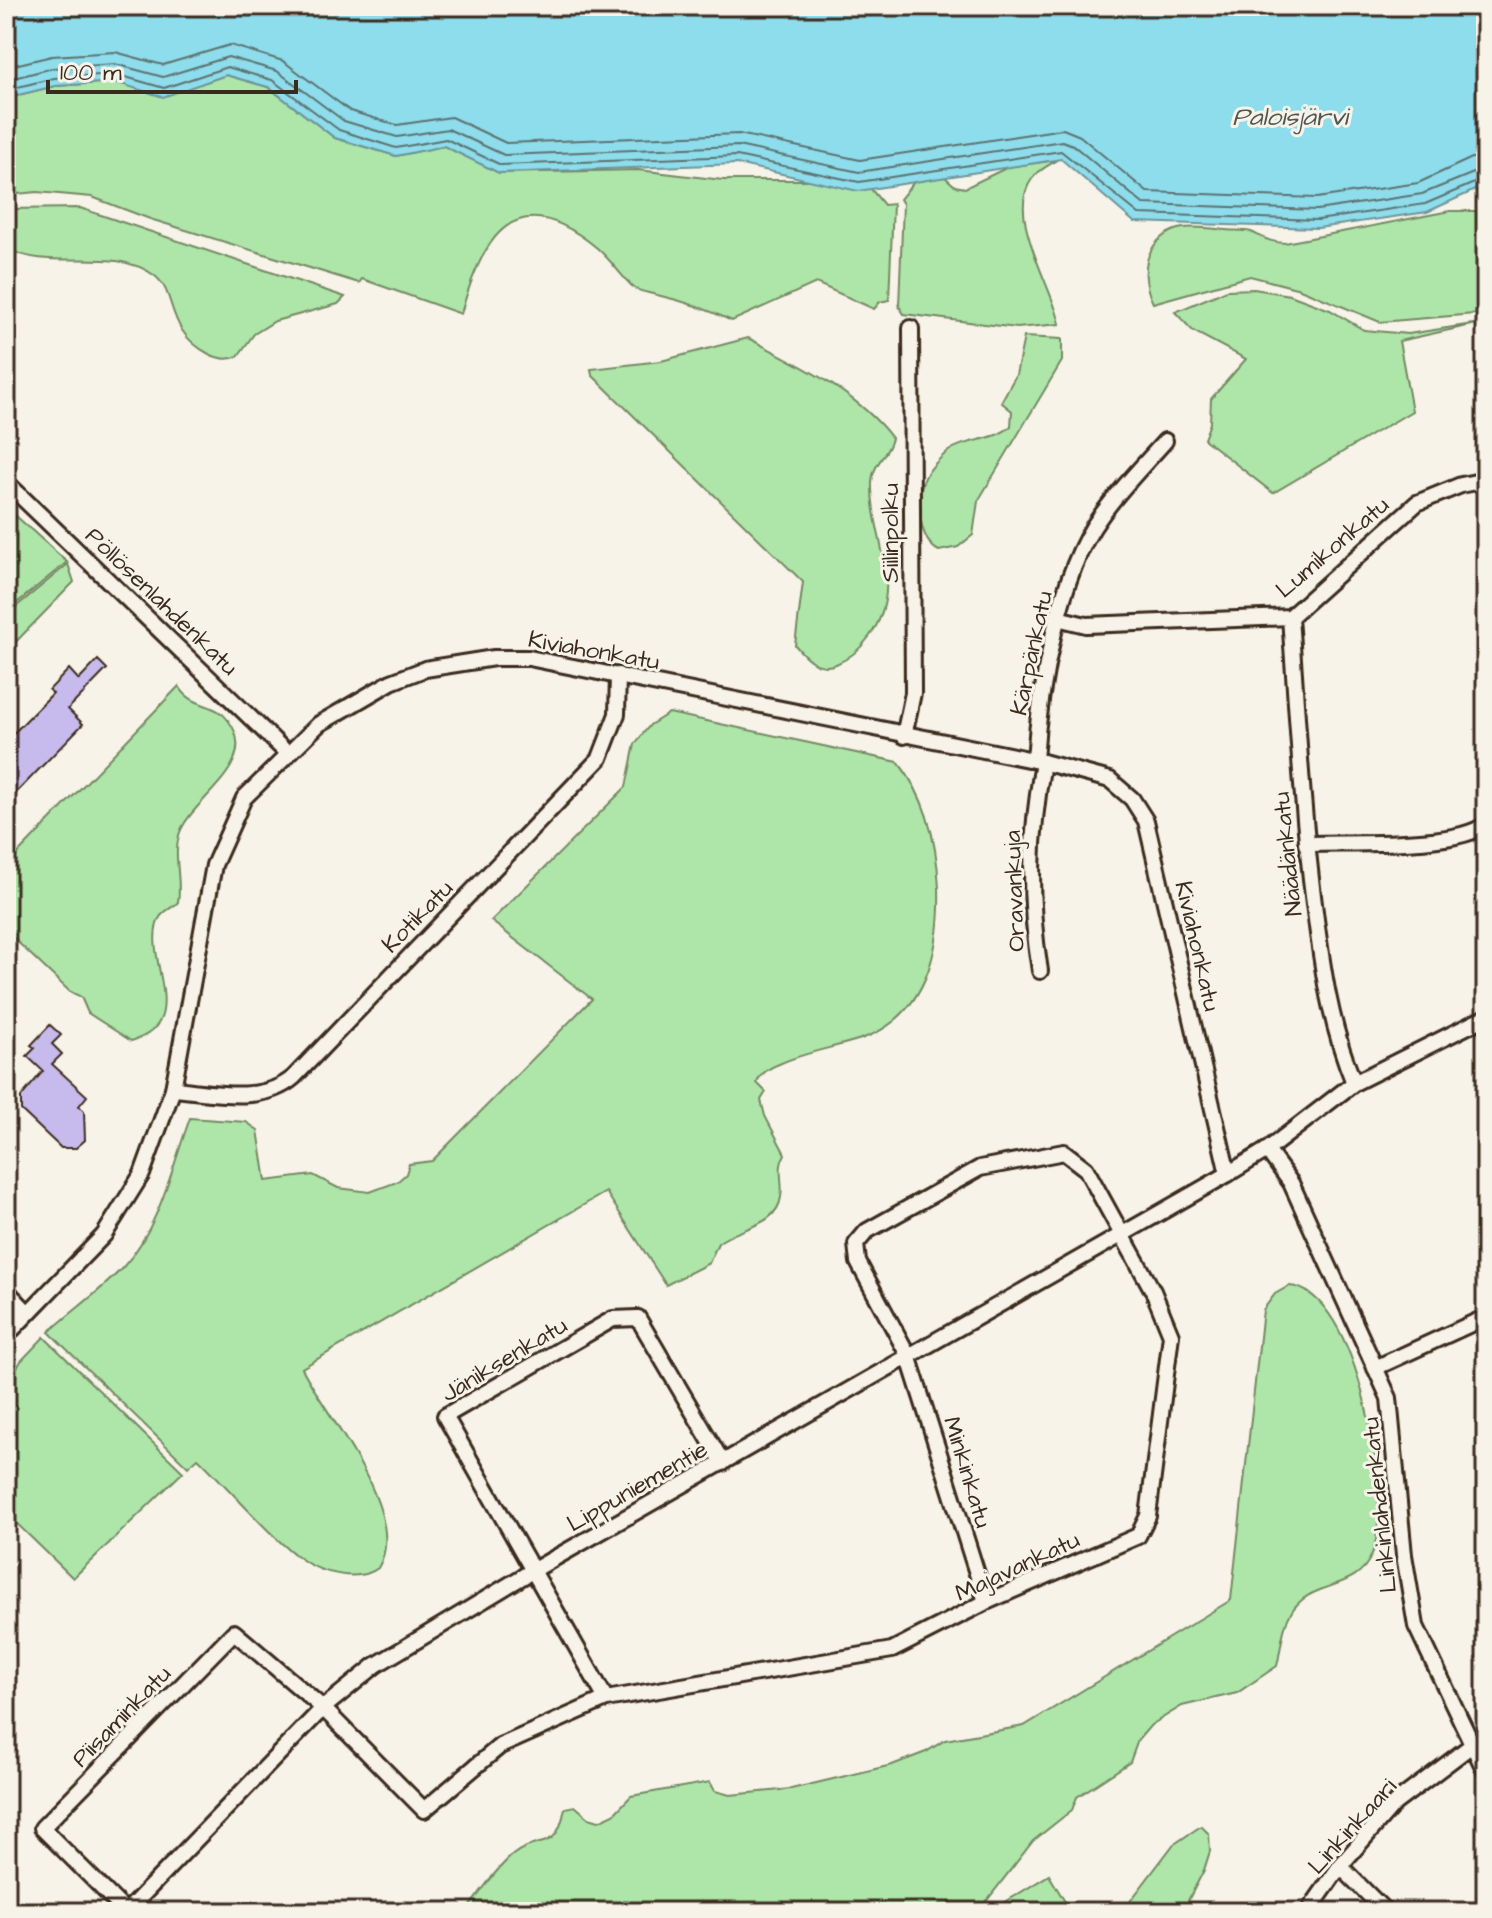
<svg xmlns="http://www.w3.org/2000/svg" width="1492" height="1918" viewBox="0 0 1492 1918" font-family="'Architects Daughter',sans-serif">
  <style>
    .green { fill: #aee6a9; stroke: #748864; stroke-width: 2 }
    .water { fill: #8eddec; stroke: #6d959a; stroke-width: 2 }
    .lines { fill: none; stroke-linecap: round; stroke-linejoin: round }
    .shore { stroke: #5c7270; stroke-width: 2 }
    .building { fill: #c7baec; stroke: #3b2a1e; stroke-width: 2 }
    .street-casing { stroke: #3b2a1e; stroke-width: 20 }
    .street { stroke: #f7f3e8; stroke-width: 14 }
    .labels { text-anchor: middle; stroke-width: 6; stroke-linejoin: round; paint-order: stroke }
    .street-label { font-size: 24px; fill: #3b2a1e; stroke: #f7f3e8 }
    .water-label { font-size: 26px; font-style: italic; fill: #505752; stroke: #f7f3e8 }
  </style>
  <rect width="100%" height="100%" fill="#f7f3e8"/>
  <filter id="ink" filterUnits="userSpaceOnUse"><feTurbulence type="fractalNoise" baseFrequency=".0125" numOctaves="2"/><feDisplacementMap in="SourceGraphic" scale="16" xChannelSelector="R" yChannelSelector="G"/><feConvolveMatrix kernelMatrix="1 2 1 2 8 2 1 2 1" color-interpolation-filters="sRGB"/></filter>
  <g filter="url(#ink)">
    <g class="green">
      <path d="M226 75 268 87 335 138 396 156 444 146 499 173 638 170 723 180H810L871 189 884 205 893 204 889 300 880 302 874 309 816 283 732 321C707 309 684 301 657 295 651 293 640 292 634 288 621 276 611 260 597 248 515 180 482 237 461 314L362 279 359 283 150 219 92 197 37 192 6 195V98L55 86 116 82 164 96Z"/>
      <path d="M1057 160C1049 165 1038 170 1032 179 1005 215 1052 285 1060 324L1017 328 904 314 899 306 903 204 900 199 914 182 945 177 955 186 965 188 1008 167Z"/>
      <path d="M80 208 345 297 338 304 275 321 254 334 238 356C228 361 219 359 209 354 164 330 178 294 155 276 114 244 50 273 6 248V209Z"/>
      <path d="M1450 211H1486V313L1380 322 1300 289 1250 276 1153 303C1145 287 1142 265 1152 249 1169 221 1198 227 1226 230 1233 231 1245 230 1251 232 1264 238 1269 242 1285 243Z"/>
      <path d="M1254 289 1290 295 1330 310 1364 330 1408 334 1486 322 1399 341 1412 411 1273 493 1204 439 1210 423 1211 399 1246 359 1193 331 1175 312 1227 290Z"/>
      <path d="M1024 337 1062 339V361L978 501 973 535 958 547 939 551C919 541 916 502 923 482 927 471 938 460 947 452 966 438 994 442 1011 426L1012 411 1001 402 1016 375Z"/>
      <path d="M748 338C798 364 857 392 892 438 889 455 873 462 872 482 870 536 907 586 869 637 861 648 849 659 836 664 818 671 806 658 795 645L803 582 592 375 591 369 661 361Z"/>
      <path d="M6 507 67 562 6 612Z"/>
      <path d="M68 564 74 582 6 652V615Z"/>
      <path d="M179 686C191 708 215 702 228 720 263 765 190 799 179 835 173 857 182 880 178 902 172 909 163 910 159 919 141 957 196 1023 131 1041L88 1013 81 997 69 991 6 931V866Z"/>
      <path d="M669 713 898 762C927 798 937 843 939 888 941 950 926 1017 861 1039 833 1048 805 1052 779 1064 769 1068 760 1073 757 1083L766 1092 761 1100 765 1116 785 1154C776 1169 784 1181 781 1197 777 1227 738 1227 718 1243L709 1263 666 1285 606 1192 302 1368C325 1415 411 1515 378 1568 359 1583 320 1573 301 1559 269 1536 228 1487 198 1458L188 1467 49 1332C73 1310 104 1289 124 1266 160 1226 172 1167 190 1118L246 1122 258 1130 266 1181 313 1175 338 1188 370 1192 397 1182 406 1174 409 1164 432 1161 592 999 491 921 626 787 635 744 650 725Z"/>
      <path d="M1289 1286C1358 1289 1394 1502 1372 1554 1357 1593 1309 1579 1291 1613 1282 1627 1281 1650 1277 1666L1237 1693 1182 1706 1151 1725 1138 1740 1130 1762 1077 1797 1072 1810 1033 1841 978 1912H465C480 1894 496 1868 514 1854 541 1834 556 1855 565 1808L575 1806 589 1818 599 1821 614 1814 631 1796 710 1782 715 1791 730 1795 791 1789 892 1765 926 1752 945 1740 1024 1726 1231 1600 1263 1310 1275 1294Z"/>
      <path d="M44 1337 183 1472 73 1578 6 1513V1386L21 1361Z"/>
      <path d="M1201 1826 1209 1834 1210 1851 1204 1870 1182 1912H1122L1173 1845Z"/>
      <path d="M1049 1875 1071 1912H988H989Z"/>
    </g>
    <path class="water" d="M6 6H1486V185L1427 212 1318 228 1134 222 1061 159 858 191 737 164 499 173 444 146 396 156 335 138 268 87 226 75 163 97 115 82 55 86 6 98Z"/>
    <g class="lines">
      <g class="shore">
        <path d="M6 67 52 56 115 52 163 65 230 45 283 61 350 111 397 125 451 117 506 143 739 134 860 160 1063 129 1080 136 1147 192 1317 198 1418 183 1472 158 1486 156"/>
        <path d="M6 80 53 68 115 64 163 77 228 57 277 71 344 121 397 137 448 129 504 155 738 146 859 172 1062 141 1073 145 1143 204 1317 210 1422 194 1486 168"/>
        <path d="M6 90 54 78 115 74 164 88 227 67 272 80 339 130 396 148 446 139 501 165 737 156 859 182 1061 151 1139 214 1318 220 1425 204 1486 178"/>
      </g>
    </g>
    <g class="building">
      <path d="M98 660 107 669 68 709 83 724 14 795 6 787V741L53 693 49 690 69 669 79 680Z"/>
      <path d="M50 1025 61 1035 52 1044 62 1054 52 1064 87 1096 79 1106 84 1111 85 1140 76 1148H61L21 1110V1097L43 1071 27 1056 35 1048 31 1045Z"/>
    </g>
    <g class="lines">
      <defs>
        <g id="street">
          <path d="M6 482 287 753"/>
          <path d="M1290 617C1297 713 1302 809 1314 904 1322 966 1330 1025 1354 1083"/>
          <path d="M1057 618 1086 625 1290 617 1417 503 1461 485 1486 480"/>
          <path d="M904 736 913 693 911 328"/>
          <path d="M1035 760C1039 691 1059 573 1100 517 1119 490 1143 466 1165 441"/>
          <path d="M1306 844C1347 842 1458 848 1486 824"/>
          <path d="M1040 971C1028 897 1030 836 1043 762"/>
          <path d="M173 1089C212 1092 262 1105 294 1077L600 758 617 714 618 675"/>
          <path d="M1267 1150 1291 1183 1389 1398 1404 1555 1416 1626 1486 1773"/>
          <path d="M6 1290 28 1313"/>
          <path d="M6 1336 104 1235 142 1174 173 1089 214 865 244 798 319 724 391 682 425 669 494 658H529L1043 762 1110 780 1132 799 1146 821 1228 1174"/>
          <path d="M1375 1368 1486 1317"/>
          <path d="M606 1699 445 1416 613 1319 638 1318 723 1463"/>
          <path d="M1340 1866 1386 1912"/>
          <path d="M126 1912 42 1828 234 1632 323 1708 424 1810 500 1746 606 1699 892 1650 986 1602 1138 1536 1148 1516 1171 1335 1153 1291 1086 1169 1064 1152 980 1168 867 1231 856 1244 858 1262 908 1355 986 1602"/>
          <path d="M126 1912 323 1708 376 1665 532 1571 1228 1174 1267 1150 1354 1083 1486 1017"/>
          <path d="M1308 1912 1340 1866 1395 1803 1472 1745"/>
        </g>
      </defs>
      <use href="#street" class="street-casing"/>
      <use href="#street" class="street"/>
    </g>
  </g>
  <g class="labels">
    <g class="street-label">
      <text transform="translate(890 533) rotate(-90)" y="8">Siilinpolku</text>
      <text transform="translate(1332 547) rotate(-41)" y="8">Lumikonkatu</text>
      <text transform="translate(162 601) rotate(44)" y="8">Pöllösenlahdenkatu</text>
      <text transform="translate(594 650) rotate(10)" y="8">Kiviahonkatu</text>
      <text transform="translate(1031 653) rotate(-78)" y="8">Kärpänkatu</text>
      <text transform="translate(1287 854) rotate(-96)" y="8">Näädänkatu</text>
      <text transform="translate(1014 891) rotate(-92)" y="8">Oravankuja</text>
      <text transform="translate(417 916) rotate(-46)" y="8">Kotikatu</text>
      <text transform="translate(1198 946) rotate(77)" y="8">Kiviahonkatu</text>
      <text transform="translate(504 1359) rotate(-31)" y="8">Jäniksenkatu</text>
      <text transform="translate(968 1472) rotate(73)" y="8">Minkinkatu</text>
      <text transform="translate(637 1486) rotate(-30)" y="8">Lippuniementie</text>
      <text transform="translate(1379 1505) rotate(-96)" y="8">Linkinlahdenkatu</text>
      <text transform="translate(1017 1566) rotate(-25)" y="8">Majavankatu</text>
      <text transform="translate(121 1716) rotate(-46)" y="8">Piisaminkatu</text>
      <text transform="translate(1352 1826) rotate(-48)" y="8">Linkinkaari</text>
    </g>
    <g class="water-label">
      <text x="1290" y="125">Paloisjärvi</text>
    </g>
  </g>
  <rect width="1492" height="1918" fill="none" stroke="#f7f3e8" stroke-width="32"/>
  <rect x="16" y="16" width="1460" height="1886" fill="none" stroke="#3b2a1e" stroke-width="3" filter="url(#ink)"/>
  <path d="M48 80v12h248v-12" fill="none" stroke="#3b2a1e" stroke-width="4"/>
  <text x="60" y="80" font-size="24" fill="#3b2a1e" stroke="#f7f3e8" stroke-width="6" paint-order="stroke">100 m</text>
</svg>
